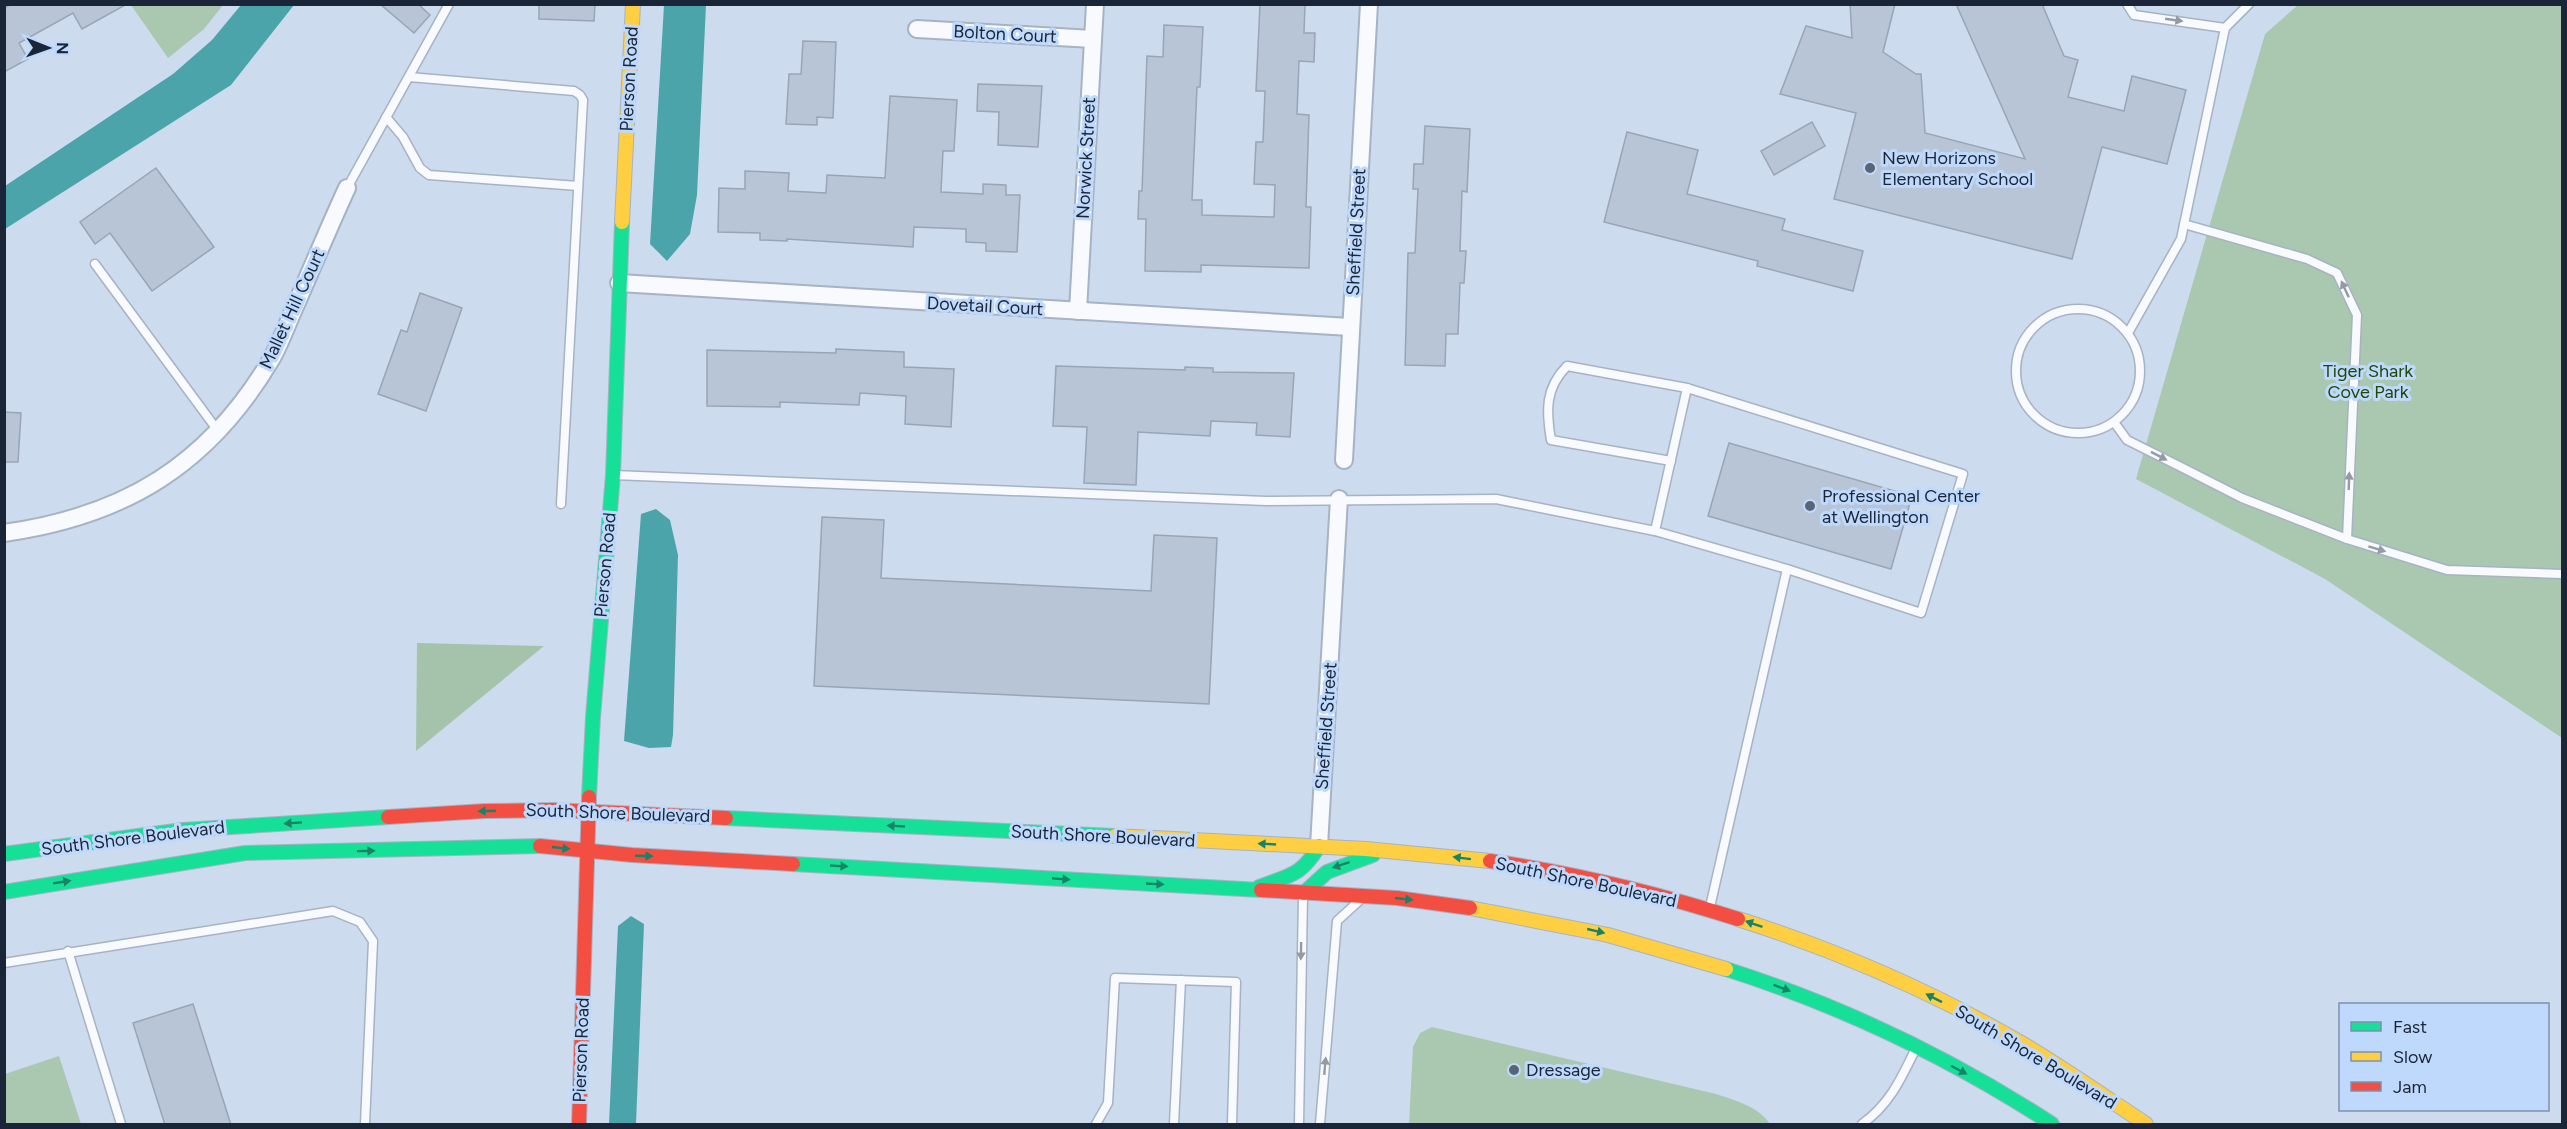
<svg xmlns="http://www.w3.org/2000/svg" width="2567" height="1129" viewBox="0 0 2567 1129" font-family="Figtree,sans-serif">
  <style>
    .green { fill: #aac7b0 }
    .forest { fill: #a5c2aa }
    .water { fill: #4ca4ab }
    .building { fill: #b8c5d6; stroke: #99a5b6; stroke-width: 1.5 }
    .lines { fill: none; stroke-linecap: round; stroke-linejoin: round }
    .lane-casing { stroke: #a6b3c4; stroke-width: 11 }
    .street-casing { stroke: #a6b3c4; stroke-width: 20 }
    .fast-casing { stroke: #a6b3c4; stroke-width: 16 }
    .slow-casing { stroke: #a6b3c4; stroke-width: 16 }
    .jam-casing { stroke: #a6b3c4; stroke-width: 16 }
    .lane { stroke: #f8fafd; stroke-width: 8 }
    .street { stroke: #f8fafd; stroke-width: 16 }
    .fast { stroke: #16e098; stroke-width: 14 }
    .slow { stroke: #ffcf43; stroke-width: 14 }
    .jam { stroke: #f24e42; stroke-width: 14 }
    .oneway { fill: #949ba4 }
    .oneway2 { fill: #188368 }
    .poi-dot { fill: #596577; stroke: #bfd9fd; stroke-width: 2 }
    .labels { text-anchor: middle; stroke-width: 6; stroke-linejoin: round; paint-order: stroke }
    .street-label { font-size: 18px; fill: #1a2637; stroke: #bfd9fd }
    .poi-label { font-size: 18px; fill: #1a2637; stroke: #bfd9fd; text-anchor: start }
    .park-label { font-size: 18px; fill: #214705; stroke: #bfd9fd }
  </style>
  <rect width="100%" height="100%" fill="#cddbef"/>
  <g class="green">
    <path d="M131 5H223L204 29 168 58Z"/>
    <path d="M2298 5H2562V738L2325 579 2136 479 2265 34Z"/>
    <path d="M1432 1027 1716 1094C1736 1101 1758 1106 1770 1124H1409L1413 1047 1420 1033Z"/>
    <path d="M59 1056 81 1124H5V1074Z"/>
  </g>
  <path class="forest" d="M417 643 544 646 416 751Z"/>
  <g class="water">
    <path d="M241 5H294L231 85 5 229V186L173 74 212 40Z"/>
    <path d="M664 5H706L697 195 690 234 667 261 650 244Z"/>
    <path d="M656 509 670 520 678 555 673 735 671 747 649 748 624 741 641 514Z"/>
    <path d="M631 916 644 924 636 1124H609L618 926Z"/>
  </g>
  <g class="building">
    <path d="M12 4H127L82 29 73 13 19 43 28 59 4 72V8Z"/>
    <path d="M380 4H418L430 15 414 33Z"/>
    <path d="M539 4H595L594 21 539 19Z"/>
    <path d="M1260 4H1305L1304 33H1315L1314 62 1299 61 1297 114 1309 115 1306 207H1311L1309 268 1201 265V272L1145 271 1146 219H1138L1139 191H1142L1147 56 1163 57 1164 25 1203 27 1200 87H1197L1192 200H1202V215L1274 217 1275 185 1254 184 1256 142H1263L1265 91H1256Z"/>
    <path d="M1850 4H1895L1883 52 1916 74H1921L1925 133 2025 159 1956 4H2042L2064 56 2078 60 2068 97 2124 111 2132 76 2186 90 2167 164 2102 147 2072 259 1834 199 1856 113 1780 94 1806 26 1852 38Z"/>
    <path d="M803 41 836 42 833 118 817 117V125L786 124 789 74H801Z"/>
    <path d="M978 84 1042 86 1038 147 998 145 999 112 977 111Z"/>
    <path d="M890 96 957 100 954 151H943L941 192 983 194V184L1006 185V195H1020L1017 252 986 251V243L966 242V229L914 227 913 247 787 239V241L760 240V233L718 232 719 188 745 189V171L789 173 788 191 826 193 827 175 885 178Z"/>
    <path d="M1812 122 1825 146 1774 175 1761 151Z"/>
    <path d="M1425 126 1470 129 1467 192 1462 191 1460 251H1466L1464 283H1460L1458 334H1446L1445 366 1405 365 1408 253H1415L1418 189H1413L1414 164H1423Z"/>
    <path d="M1627 132 1698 150 1687 194 1785 219 1782 230 1863 251 1853 291 1757 266 1758 261 1604 222Z"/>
    <path d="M156 168 214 247 152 291 110 233 95 244 80 222Z"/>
    <path d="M420 293 462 308 426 411 378 394 401 330 407 332Z"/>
    <path d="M836 349 904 352V367L954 369 951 427 905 424 906 396 860 393 859 405 780 402V407L707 406V350L836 353Z"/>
    <path d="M1056 366 1185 370V367L1213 368V372L1294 373 1290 437 1256 435 1257 423 1211 421 1210 436 1138 432 1136 485 1084 483 1087 427 1053 426Z"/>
    <path d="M4 412 21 413 18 462H4Z"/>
    <path d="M1729 443 1912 496 1891 569 1708 516Z"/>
    <path d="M822 517 884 520 881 578 1151 591 1154 535 1217 538 1209 704 814 686Z"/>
    <path d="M193 1004 231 1125H165L133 1023Z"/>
  </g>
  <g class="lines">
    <defs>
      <g id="lane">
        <path d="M2127 4 2134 15 2225 28"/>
        <path d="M409 77 574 91 580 95 583 100 561 504"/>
        <path d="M386 117 403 137 420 168 429 175 578 186"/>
        <path d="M347 188 449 4"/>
        <path d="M2184 224 2307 259 2337 273 2357 315 2347 539"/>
        <path d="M95 264 218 431"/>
        <circle cx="2078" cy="371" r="62"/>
        <path d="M2128 333 2181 239 2225 28 2249 4"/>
        <path d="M2114 422 2127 440 2181 467 2242 498 2347 539 2447 570 2562 574"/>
        <path d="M1671 461 1551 440C1546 411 1545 388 1567 366L1687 388"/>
        <path d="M613 475 1266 501 1496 499 1655 531"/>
        <path d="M1710 907 1787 569 1921 613 1963 474 1687 388 1655 531 1787 569"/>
        <path d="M68 951 121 1124"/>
        <path d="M4 963 333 911 360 922 373 941 365 1124"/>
        <path d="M1096 1124 1108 1103 1115 978 1236 982 1232 1124"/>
        <path d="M1174 1124 1181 980"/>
        <path d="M1299 1124 1303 896"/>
        <path d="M1320 1124 1337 921 1359 901"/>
        <path d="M1862 1124C1889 1105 1901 1079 1915 1050"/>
      </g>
      <g id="street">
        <path d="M917 29 1093 39"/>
        <path d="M619 283 1350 327"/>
        <path d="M1078 311 1095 4"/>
        <path d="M1344 460 1369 4"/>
        <path d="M4 533C125 516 209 465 272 358 282 340 289 319 298 300 314 263 330 225 347 188"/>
        <path d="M1319 846 1339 499"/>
      </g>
      <g id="fast">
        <path d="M589 797 593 717 613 475 622 222"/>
        <path d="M726 818 1115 836"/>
        <path d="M4 854 183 830 388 817"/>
        <path d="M793 864 1261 890"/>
        <path d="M1259 887C1290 875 1301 876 1319 846"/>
        <path d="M4 892 245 853 540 846"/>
        <path d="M1304 893 1327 872 1373 855"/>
        <path d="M1726 969C1839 1005 1952 1059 2052 1124"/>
      </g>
      <g id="slow">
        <path d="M622 222 633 4"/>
        <path d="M1115 836 1366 849 1490 861"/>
        <path d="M1470 908 1608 935 1726 969"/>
        <path d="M1738 919C1836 950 1933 992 2023 1044 2065 1069 2105 1097 2146 1124"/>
      </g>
      <g id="jam">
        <path d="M388 817 485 811 553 810 726 818"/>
        <path d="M540 846 632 855 793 864"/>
        <path d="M1490 861C1574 873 1657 893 1738 919"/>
        <path d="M1261 890 1397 898 1470 908"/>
        <path d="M579 1124 589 797"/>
      </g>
    </defs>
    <use href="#lane" class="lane-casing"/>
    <use href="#street" class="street-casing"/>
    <use href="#fast" class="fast-casing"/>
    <use href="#slow" class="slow-casing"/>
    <use href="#jam" class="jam-casing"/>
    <use href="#lane" class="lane"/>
    <use href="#street" class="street"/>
    <use href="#fast" class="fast"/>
    <use href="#slow" class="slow"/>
    <use href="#jam" class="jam"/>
  </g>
  <defs><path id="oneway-solid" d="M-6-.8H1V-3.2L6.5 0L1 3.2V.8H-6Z" transform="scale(1.5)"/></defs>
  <g class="oneway">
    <use href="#oneway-solid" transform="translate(2174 20) rotate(8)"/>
    <use href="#oneway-solid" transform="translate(2345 289) rotate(-115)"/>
    <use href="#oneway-solid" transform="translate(2159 456) rotate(27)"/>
    <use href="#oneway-solid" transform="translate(2349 481) rotate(-88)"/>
    <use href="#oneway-solid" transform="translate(2377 549) rotate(17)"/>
    <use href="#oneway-solid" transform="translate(1301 951) rotate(91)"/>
    <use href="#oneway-solid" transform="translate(1325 1066) rotate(-85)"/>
  </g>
  <g class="oneway2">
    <use href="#oneway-solid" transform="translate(487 811) rotate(178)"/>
    <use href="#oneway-solid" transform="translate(293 823) rotate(176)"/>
    <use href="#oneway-solid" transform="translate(896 826) rotate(-177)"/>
    <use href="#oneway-solid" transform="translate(1267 844) rotate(-177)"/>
    <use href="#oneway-solid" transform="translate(561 848) rotate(6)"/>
    <use href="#oneway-solid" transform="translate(366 851) rotate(-1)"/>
    <use href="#oneway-solid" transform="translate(644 856) rotate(2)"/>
    <use href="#oneway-solid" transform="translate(1462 858) rotate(-173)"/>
    <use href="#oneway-solid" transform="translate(1341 865) rotate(162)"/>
    <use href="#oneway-solid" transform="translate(839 866) rotate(3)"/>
    <use href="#oneway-solid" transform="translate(1061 879) rotate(4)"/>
    <use href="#oneway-solid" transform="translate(62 882) rotate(-9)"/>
    <use href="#oneway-solid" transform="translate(1155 884) rotate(3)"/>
    <use href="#oneway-solid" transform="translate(1404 899) rotate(6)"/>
    <use href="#oneway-solid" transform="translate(1754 924) rotate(-161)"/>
    <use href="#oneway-solid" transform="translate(1596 931) rotate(13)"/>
    <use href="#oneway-solid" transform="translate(1782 988) rotate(21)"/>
    <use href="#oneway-solid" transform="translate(1934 998) rotate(-153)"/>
    <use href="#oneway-solid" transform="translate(1959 1070) rotate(28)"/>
  </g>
  <g class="poi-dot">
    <circle cx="1870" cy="168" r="6"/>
    <circle cx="1810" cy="506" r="6"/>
    <circle cx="1514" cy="1070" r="6"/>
  </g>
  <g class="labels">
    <g class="street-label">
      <text transform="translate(1005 34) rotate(3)" y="6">Bolton Court</text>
      <text transform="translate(629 79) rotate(-87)" y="6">Pierson Road</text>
      <text transform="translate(1086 158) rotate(-87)" y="6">Norwick Street</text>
      <text transform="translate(1356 232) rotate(-87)" y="6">Sheffield Street</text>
      <text transform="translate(985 306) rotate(3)" y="6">Dovetail Court</text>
      <text transform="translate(292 309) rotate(-65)" y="6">Mallet Hill Court</text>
      <text transform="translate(605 565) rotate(-85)" y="6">Pierson Road</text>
      <text transform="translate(1326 726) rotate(-86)" y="6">Sheffield Street</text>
      <text transform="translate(618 813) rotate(2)" y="6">South Shore Boulevard</text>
      <text transform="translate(1103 836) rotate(3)" y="6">South Shore Boulevard</text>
      <text transform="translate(133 838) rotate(-7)" y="6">South Shore Boulevard</text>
      <text transform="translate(1586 882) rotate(12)" y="6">South Shore Boulevard</text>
      <text transform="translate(581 1050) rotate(-88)" y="6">Pierson Road</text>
      <text transform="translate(2036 1057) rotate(31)" y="6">South Shore Boulevard</text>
    </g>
    <g class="poi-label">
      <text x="1882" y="164">New Horizons<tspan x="1882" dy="21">Elementary School</tspan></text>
      <text x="1822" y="502">Professional Center<tspan x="1822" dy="21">at Wellington</tspan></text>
      <text x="1526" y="1076">Dressage</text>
    </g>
    <g class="park-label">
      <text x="2368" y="377">Tiger Shark<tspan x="2368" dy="21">Cove Park</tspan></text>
    </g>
  </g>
  <rect width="2567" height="1129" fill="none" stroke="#1a2637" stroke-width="12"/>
  <rect x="2339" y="1003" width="210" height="108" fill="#bfd9fd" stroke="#7d91ae" stroke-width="1.5"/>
  <rect x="2351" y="1022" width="30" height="9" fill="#16e098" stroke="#7d91ae" stroke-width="1.5"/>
  <text x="2393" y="1033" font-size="18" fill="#1a2637">Fast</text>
  <rect x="2351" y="1052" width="30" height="9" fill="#ffcf43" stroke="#7d91ae" stroke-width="1.5"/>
  <text x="2393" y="1063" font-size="18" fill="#1a2637">Slow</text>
  <rect x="2351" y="1082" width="30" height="9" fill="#f24e42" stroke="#7d91ae" stroke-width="1.5"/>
  <text x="2393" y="1093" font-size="18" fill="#1a2637">Jam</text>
  <g transform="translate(48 48) rotate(91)" stroke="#bfd9fd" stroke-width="4.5" paint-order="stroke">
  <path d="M0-4.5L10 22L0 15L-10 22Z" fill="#1a2637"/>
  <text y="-9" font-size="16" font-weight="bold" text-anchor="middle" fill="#1a2637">N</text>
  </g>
</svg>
